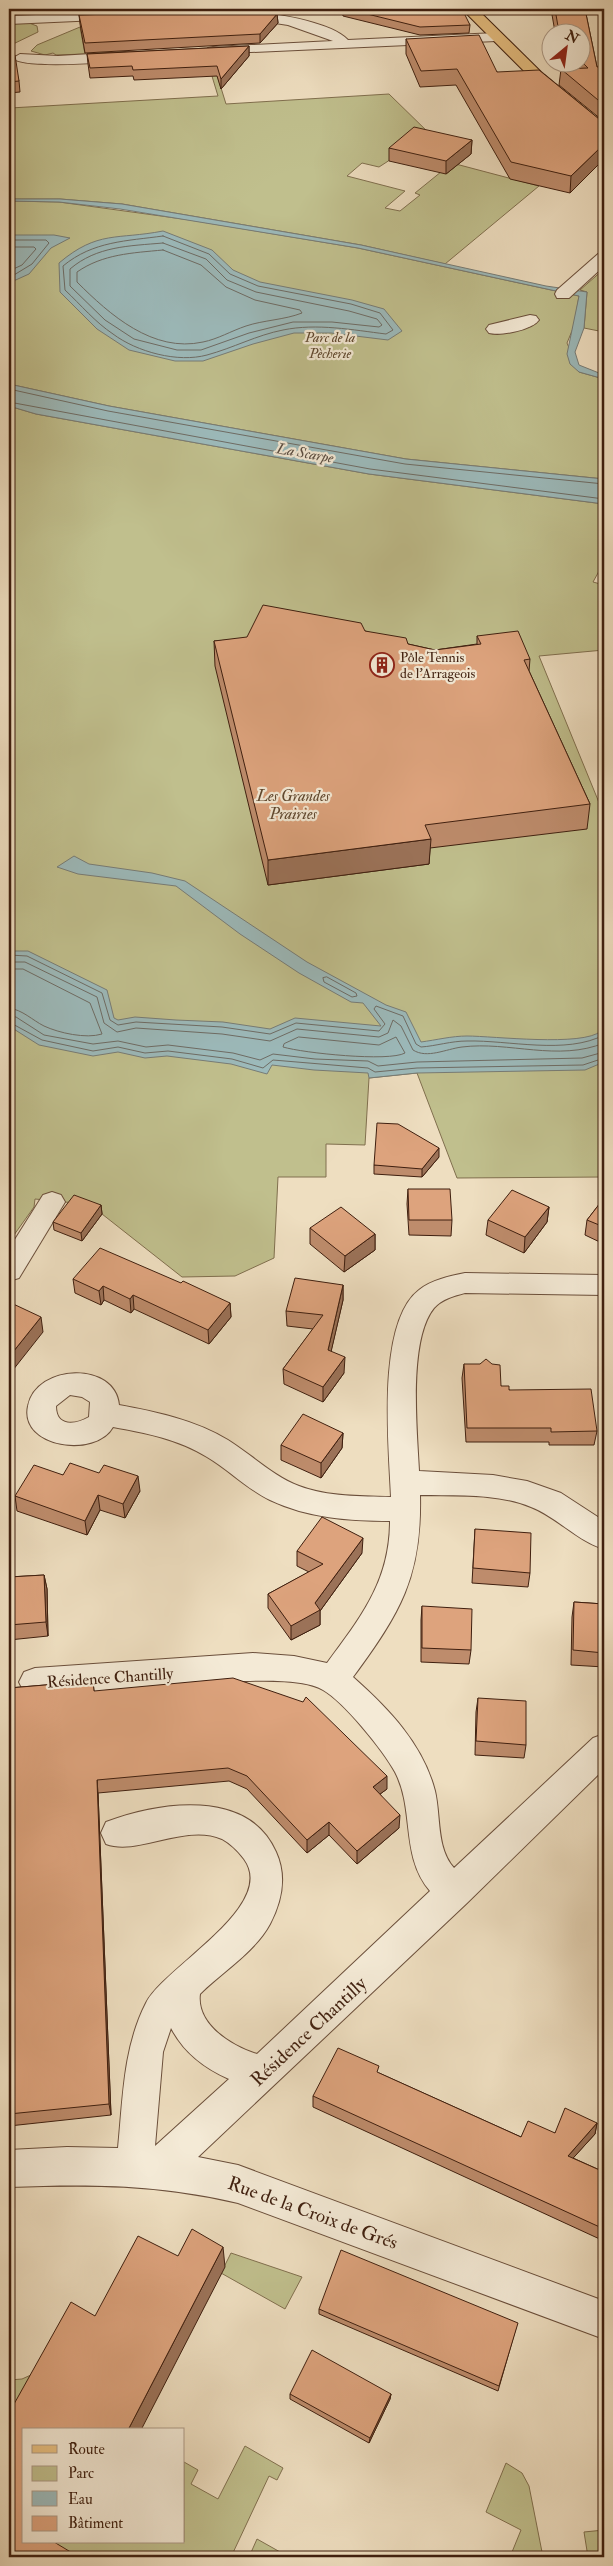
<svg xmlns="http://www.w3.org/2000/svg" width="613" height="2566" viewBox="0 0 613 2566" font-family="'IM FELL Double Pica',serif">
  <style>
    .green { fill: #c0bf8d; stroke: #806f4e }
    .water { fill: #9cbabb; stroke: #777c76 }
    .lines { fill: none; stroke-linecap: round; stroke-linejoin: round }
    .shore { stroke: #6e6c65; stroke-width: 1 }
    .minor-casing { stroke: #6b4f3b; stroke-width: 2 }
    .major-casing { stroke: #3f1f0f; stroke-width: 2 }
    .minor { fill: #f4ead6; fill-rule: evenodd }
    .major { fill: #e7bf80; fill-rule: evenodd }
    .wall { fill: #be8c6c; stroke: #3f1f0f }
    .shaded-wall { fill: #9b7258; stroke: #3f1f0f }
    .building { fill: #dda37d; stroke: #3f1f0f }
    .labels { text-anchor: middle; stroke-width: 4.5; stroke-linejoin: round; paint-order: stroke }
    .far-park-label { font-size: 14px; font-style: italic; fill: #5f472e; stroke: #f4ead6 }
    .far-poi-label { font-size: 14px; fill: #3f1f0f; stroke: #f4ead6; text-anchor: start }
    .far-water-label { font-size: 15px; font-style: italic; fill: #5b4e43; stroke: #f4ead6 }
    .park-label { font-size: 16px; font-style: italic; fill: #5f472e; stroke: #f4ead6 }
    .street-label { font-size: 16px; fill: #3f1f0f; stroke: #f4ead6 }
    .near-street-label { font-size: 19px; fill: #3f1f0f; stroke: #f4ead6 }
  </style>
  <rect width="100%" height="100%" fill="#eedec0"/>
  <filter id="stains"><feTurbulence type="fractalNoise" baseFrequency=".004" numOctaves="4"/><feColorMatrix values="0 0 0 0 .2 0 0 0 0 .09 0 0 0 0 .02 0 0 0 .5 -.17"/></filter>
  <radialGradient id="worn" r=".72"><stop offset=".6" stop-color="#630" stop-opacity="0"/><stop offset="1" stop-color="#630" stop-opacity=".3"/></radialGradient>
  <g class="green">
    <path d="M29 23 37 26 38 32 9 46V24Z"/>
    <path d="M80 27 85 54 56 55 53 53 45 55 31 51 37 45Z"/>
    <path d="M213 62 226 104 389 94 430 134 379 167 362 163 347 176 405 191 385 208 400 211 420 195 415 193 452 163 539 186 445 264 361 245 122 204 60 199H9L10 108 218 96 208 63Z"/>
    <path d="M9 201 59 202 190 220 358 248 579 296 574 326 567 343 579 372 604 379V479L406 459 109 406 9 384Z"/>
    <path d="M604 269V332L584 328 587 292 580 290Z"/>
    <path d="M9 406 36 414 369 474 604 504V562L593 582 604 585V650L539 656 600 805H604V1177L457 1178 417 1073 369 1078 365 1145 326 1144V1177H278L274 1258 235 1276 182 1277 102 1214 75 1203 35 1199 34 1207 9 1242Z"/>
    <path d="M231 2253 302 2277 285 2309 221 2273Z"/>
    <path d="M51 2366 9 2440V2380L22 2379Z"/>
    <path d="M245 2446 283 2468 277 2480 269 2476 231 2557H60L35 2542H184V2462L198 2470 191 2484 218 2499Z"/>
    <path d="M506 2463 522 2473 529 2486 543 2557H510L521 2530 486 2512Z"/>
    <path d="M604 2530V2557H588L584 2532Z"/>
    <path d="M257 2539 289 2557H249Z"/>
  </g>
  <g class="water">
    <path d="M9 199H60L122 204 361 245 546 286 587 292 584 328 575 352 579 365 604 375V379L579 372 570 364 567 354 579 296 358 248 120 209 59 202 9 201Z"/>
    <path d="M163 231 212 250 233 270 260 282 352 300 384 309 402 331 388 340 331 333H294L253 344 203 361H175L129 350 97 329 60 292 59 263C98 230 117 240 163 231Z"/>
    <path d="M9 235H54L70 238 51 248 29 274 9 283Z"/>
    <path d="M9 384 109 406 406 459 604 479V504L369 474 36 414 9 406Z"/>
    <path d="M74 856 89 864 152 873 185 881 307 962 386 1005 406 1012 421 1042C436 1040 452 1036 467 1036 493 1036 583 1047 601 1031L604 1013V1062L585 1070 417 1073 369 1078 368 1073 314 1070 272 1065 267 1074 231 1064 167 1056 145 1058 118 1052 93 1056 39 1045 9 1026V951H28L107 990 114 1018 118 1020 135 1017 176 1020 223 1022 270 1029 295 1018 381 1026 363 1003 351 1002 299 973 240 934 176 886 78 874 57 867Z"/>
  </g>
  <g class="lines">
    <g class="shore">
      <path d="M163 236 209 254 230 274 258 286 351 304 380 313 393 330 386 334C353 330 317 323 283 330 257 335 233 348 207 355 178 363 137 352 113 334 95 322 81 305 65 290L63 266C93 241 127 241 163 236Z"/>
      <path d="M9 240H46L49 243 32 264 9 278"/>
      <path d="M163 243 206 259 227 280 256 292 349 311 377 319 382 325 379 327 332 322H293L249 333 201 350H177L134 339 105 320 70 286V269C97 246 129 246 163 243Z"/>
      <path d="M9 247H34L36 249 22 265 9 271"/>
      <path d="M163 250 201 265 226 287 255 300 300 310 302 313C284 320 264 320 246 326 231 331 218 339 203 342 153 353 110 315 77 282V272C103 254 132 253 163 250Z"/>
      <path d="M9 389 108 411 405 464 604 484"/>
      <path d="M9 402 370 469 604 499"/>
      <path d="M9 955 27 956 102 993 110 1020 118 1025 136 1022 222 1027 270 1034 296 1023 379 1031 385 1024 374 1009 376 1006 403 1016 416 1044 421 1047C436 1046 451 1041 467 1041 509 1040 566 1055 604 1035"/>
      <path d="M9 962H25L97 997 104 1023 117 1032 136 1028 222 1034 270 1041 297 1029 379 1037 388 1033 393 1020 401 1026 413 1050C427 1059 446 1049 462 1047 509 1041 558 1062 604 1043"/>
      <path d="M9 969H23L90 1003 102 1034C86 1039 59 1033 44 1026 32 1020 23 1010 9 1008"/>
      <path d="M327 977 356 993 357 996 352 997 324 982 323 978Z"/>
      <path d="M9 1016 16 1017 44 1035 93 1044 118 1041 146 1047 168 1045 233 1053 260 1060 273 1054 315 1059 368 1061 378 1066 417 1062 582 1058 604 1052"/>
      <path d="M9 1022 42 1040 93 1051 118 1047 145 1053 168 1051 232 1059 263 1068 273 1060 368 1068 375 1072 417 1068 583 1065 604 1058"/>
      <path d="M299 1037 379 1045 396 1037 405 1053C389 1062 303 1053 283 1047L284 1044Z"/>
    </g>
    <defs>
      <g id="minor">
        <path d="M241 10C267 12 331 21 348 40L496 33 503 37 496 41 208 54 206 51 208 48 213 47 333 41 288 25 236 17 234 14 236 11Z"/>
        <path d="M116 12 121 13 123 16 121 19 9 24V16Z"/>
        <path d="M125 52 130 53 132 56 130 59C114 63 21 69 13 58L20 54 58 56Z"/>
        <path d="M604 253V266L569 298H557L555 294 557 290 598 254Z"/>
        <path d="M530 315 536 316 539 320C532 330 501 336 489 333L486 329 489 325Z"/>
        <path d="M52 1192 61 1195 65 1202 19 1278 9 1281V1249L43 1195Z"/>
        <path d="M465 1273 604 1275V1295L465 1293C454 1296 442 1299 434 1308 408 1340 417 1430 419 1471L493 1475 527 1481 561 1493 604 1521V1549C577 1541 557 1517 531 1507 498 1493 455 1496 420 1495 422 1577 400 1613 353 1677 388 1708 423 1744 435 1791 441 1816 436 1848 454 1868L593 1738 604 1734V1769L467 1903 198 2157 238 2165 604 2301V2339L238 2203C157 2184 91 2184 9 2187V2150L67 2147 118 2148C123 2098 123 2048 146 2003 164 1967 279 1906 244 1859 238 1851 231 1844 222 1839 185 1823 138 1856 106 1844L101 1833 106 1822C159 1802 248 1788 276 1852 287 1876 282 1901 270 1924 255 1952 222 1972 200 1994 196 2024 231 2046 257 2054L430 1891C400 1856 415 1810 395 1772 383 1750 344 1702 323 1690 296 1673 201 1684 168 1687 124 1690 79 1693 35 1696L24 1692 19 1682 24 1672 35 1668 253 1653 294 1656 327 1663C361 1617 390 1581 390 1521 349 1521 308 1518 270 1500 247 1489 229 1470 207 1457 178 1439 146 1433 113 1427 96 1458 19 1448 28 1406 36 1364 115 1361 119 1405 157 1412 195 1420 228 1440 252 1455 273 1476 299 1486 328 1497 361 1496 391 1497 389 1447 376 1323 419 1290 431 1280 450 1276 465 1273ZM70 1395 82 1397 90 1402 89 1417C75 1425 56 1427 56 1406ZM171 2028C184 2053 204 2068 229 2079L155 2146 163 2052Z"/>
      </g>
      <path id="major" d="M462 9H477L541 72 604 124V135L599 134 531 78Z"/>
    </defs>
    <use href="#minor" class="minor-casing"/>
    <use href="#major" class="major-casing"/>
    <use href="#minor" class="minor"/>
    <use href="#major" class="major"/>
  </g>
  <g class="wall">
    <path d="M9 9H72L9 11Z"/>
    <path d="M77 9H219L77 12Z"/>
    <path d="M249 9H290L286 14Z"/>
    <path d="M342 9H459L470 25 469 33 420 35 343 16Z"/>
    <path d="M551 9H585L597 67H604V165L601 162 570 193 510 179 456 85 420 87 406 54V39L497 72 602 120 559 85 561 69 572 68 566 62H580V32H555Z"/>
    <path d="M277 14 278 23 260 43 85 53 80 24 79 15Z"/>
    <path d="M249 46V56L221 89 217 76 134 80 133 76 90 78 88 64 87 54Z"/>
    <path d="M9 48 19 81 20 92 9 93V95Z"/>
    <path d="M472 140 471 154 446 174 389 161V148Z"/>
    <path d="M365 631 408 644 435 650 477 644V636L530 659 529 671 590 804 587 829 430 848 429 864 268 885 215 666 214 641Z"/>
    <path d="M439 1157 422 1177 374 1174V1165Z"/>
    <path d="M408 1189 452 1220 451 1236 409 1235 407 1204Z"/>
    <path d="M604 1198V1244L585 1235 587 1220Z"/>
    <path d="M101 1205 102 1214 82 1241 54 1230 53 1222Z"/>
    <path d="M549 1207 547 1222 524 1253 486 1235 488 1220Z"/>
    <path d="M310 1228 375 1234V1250L344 1272 310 1244Z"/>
    <path d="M73 1279 230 1303 231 1317 209 1344 134 1309 131 1313 104 1300 101 1305 75 1293Z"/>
    <path d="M343 1285V1300L331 1351 344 1373 323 1402 284 1384 283 1369 313 1329 287 1326 286 1311Z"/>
    <path d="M464 1364 501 1386 597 1431 594 1445H549V1442H466L462 1378Z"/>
    <path d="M343 1433 342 1448 321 1478 281 1460V1445Z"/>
    <path d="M63 1475 140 1491 125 1518 100 1510 87 1535 17 1511 15 1496Z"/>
    <path d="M475 1529 530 1573 528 1587 472 1583Z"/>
    <path d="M297 1551 362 1553 320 1611V1625L291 1640 268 1608V1594L309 1572 297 1566Z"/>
    <path d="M44 1575 47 1589 48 1636 9 1640V1577Z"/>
    <path d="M574 1602 604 1604V1667L571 1665 572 1617Z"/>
    <path d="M422 1606 471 1650 469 1664 421 1662V1620Z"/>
    <path d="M93 1681 94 1691 387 1789 380 1794 399 1828 357 1864 329 1835 307 1853 247 1789 229 1781 98 1793 111 2115 9 2126V1688Z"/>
    <path d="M478 1698 526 1745 524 1758 475 1755 476 1712Z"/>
    <path d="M379 2073 521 2137 555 2133 597 2123 595 2134 573 2158 604 2172V2241L313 2107V2096Z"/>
    <path d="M319 2309 516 2328 498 2391 319 2314Z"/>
    <path d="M290 2394H391L390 2399 369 2443 290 2399Z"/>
  </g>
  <g class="shaded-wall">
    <path d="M286 9H290L286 14Z"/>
    <path d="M277 14 278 23 260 43V34Z"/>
    <path d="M249 46V56L221 89V79Z"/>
    <path d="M472 140 471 154 446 174V161Z"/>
    <path d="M602 146 601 162 570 193 571 176Z"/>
    <path d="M431 839 429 864 268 885V860Z"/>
    <path d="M439 1148V1157L422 1177V1169Z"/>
    <path d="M101 1205 102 1214 82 1241 81 1233Z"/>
    <path d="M549 1207 547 1222 524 1253 525 1237Z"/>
    <path d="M375 1234V1250L344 1272 345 1256Z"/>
    <path d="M343 1285V1300L328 1365V1350Z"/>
    <path d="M103 1286 104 1300 101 1305 99 1291Z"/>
    <path d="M133 1295 134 1309 131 1313 130 1299Z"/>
    <path d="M230 1303 231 1317 209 1344 208 1330Z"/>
    <path d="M41 1317 43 1332 9 1375V1357Z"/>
    <path d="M345 1357 344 1373 323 1402V1387Z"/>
    <path d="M343 1433 342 1448 321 1478V1463Z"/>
    <path d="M138 1476 140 1491 125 1518 123 1504Z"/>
    <path d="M98 1495 100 1510 87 1535 85 1521Z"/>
    <path d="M363 1538 362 1553 320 1611V1625L291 1640V1626L315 1603Z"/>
    <path d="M44 1575 47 1589 48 1636 46 1622Z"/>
    <path d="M387 1776V1789L372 1800 373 1787Z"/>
    <path d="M97 1780 98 1793 111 2115 109 2104Z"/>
    <path d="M400 1815 399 1828 357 1864V1851Z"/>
    <path d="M329 1822V1835L307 1853V1840Z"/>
    <path d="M597 2123 595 2134 566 2166 568 2156Z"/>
    <path d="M223 2247 225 2267 141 2430H128Z"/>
    <path d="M391 2394 390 2399 369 2443 370 2438Z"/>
  </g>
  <g class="building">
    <path d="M347 9H459L464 13 470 25 420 27Z"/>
    <path d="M555 9H585L597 67H604V105L561 69 588 68 580 60V32H559Z"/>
    <path d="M244 10 277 14 260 34 85 43 79 15Z"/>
    <path d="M479 35 497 72 539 70 599 119 604 121V147L602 146 571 176 511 162 457 69 421 71 406 39Z"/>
    <path d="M249 46 221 79 217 66 133 70 132 66 90 68 87 54Z"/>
    <path d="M9 48 15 55 19 81 9 82Z"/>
    <path d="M414 127 472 140 446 161 389 148Z"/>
    <path d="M263 605 361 623 365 631 406 638 408 644 435 650 481 644 477 636 518 631 530 659 524 660 590 804 425 825 431 839 268 860 214 641 247 637Z"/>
    <path d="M377 1123 398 1124 439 1148 422 1169 374 1165Z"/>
    <path d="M408 1189H450L452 1220H409Z"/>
    <path d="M512 1190 549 1207 525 1237 488 1220Z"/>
    <path d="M74 1195 101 1205 81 1233 53 1222Z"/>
    <path d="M604 1198V1227L587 1220Z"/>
    <path d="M341 1207 375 1234 345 1256 310 1228Z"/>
    <path d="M100 1248 181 1283 183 1281 230 1303 208 1330 133 1295 130 1299 103 1286 99 1291 73 1279Z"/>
    <path d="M295 1278 343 1285 328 1350 345 1357 323 1387 283 1369 323 1315 286 1311Z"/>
    <path d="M9 1302 41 1317 9 1357Z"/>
    <path d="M486 1359 492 1364 500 1365 501 1386H509V1390L591 1389 597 1431 551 1432V1428H467L464 1364H480Z"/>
    <path d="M303 1414 343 1433 321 1463 281 1445Z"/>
    <path d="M70 1463 99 1473 104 1465 138 1476 123 1504 98 1495 85 1521 15 1496 34 1465 63 1475Z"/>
    <path d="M322 1517 363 1538 315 1603 320 1610 291 1626 268 1594 323 1564 297 1551Z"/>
    <path d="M475 1529 531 1533 530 1573 473 1568Z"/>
    <path d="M44 1575 46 1622 9 1625V1577Z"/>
    <path d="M574 1602 604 1604V1653L573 1650Z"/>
    <path d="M422 1606 472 1609 471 1650 422 1648Z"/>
    <path d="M233 1678 303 1702 306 1697 387 1776 373 1787 400 1815 357 1851 329 1822 307 1840 247 1776 228 1768 97 1780 109 2104 9 2114V1688L93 1681 94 1691Z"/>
    <path d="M478 1698 526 1701V1745L476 1741Z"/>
    <path d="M338 2048 379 2066 377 2072 521 2137 528 2121 555 2133 565 2108 597 2123 568 2156 604 2172V2229L313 2096Z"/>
    <path d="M192 2229 223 2247 128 2430H24V2542H54L79 2557H9V2413L71 2302 95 2316 138 2236 178 2256Z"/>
    <path d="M341 2250 518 2323 499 2386 319 2309Z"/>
    <path d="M312 2350 391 2394 370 2438 290 2394Z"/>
  </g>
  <defs>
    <symbol id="building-ring" viewBox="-11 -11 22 22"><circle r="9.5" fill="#f4ead6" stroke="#8f2418" stroke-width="1.5"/><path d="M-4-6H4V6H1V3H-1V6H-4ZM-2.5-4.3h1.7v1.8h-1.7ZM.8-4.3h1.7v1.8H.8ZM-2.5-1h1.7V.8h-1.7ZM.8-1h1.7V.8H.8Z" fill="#8f2418"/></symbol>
  </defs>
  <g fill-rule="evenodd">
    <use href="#building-ring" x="368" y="651" width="28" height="28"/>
  </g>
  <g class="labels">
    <g class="far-park-label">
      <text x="330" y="342">Parc de la<tspan x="330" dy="16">Pècherie</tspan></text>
    </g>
    <g class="far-poi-label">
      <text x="400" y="662">Pôle Tennis<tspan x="400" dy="16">de l'Arrageois</tspan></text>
    </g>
    <g class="far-water-label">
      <text transform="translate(305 453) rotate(10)" y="5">La Scarpe</text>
    </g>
    <g class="park-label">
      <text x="293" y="801">Les Grandes<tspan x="293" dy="18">Prairies</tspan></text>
    </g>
    <g class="street-label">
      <text transform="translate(110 1677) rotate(-4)" y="6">Résidence Chantilly</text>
    </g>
    <g class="near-street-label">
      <text transform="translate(308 2031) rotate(-43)" y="7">Résidence Chantilly</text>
      <text transform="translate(313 2212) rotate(20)" y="7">Rue de la Croix de Grés</text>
    </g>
  </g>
  <rect width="613" height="2566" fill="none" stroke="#eedec0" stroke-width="30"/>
  <rect x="10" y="10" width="593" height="2546" fill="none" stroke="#3f1f0f" stroke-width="2.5"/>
  <rect x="15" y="15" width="583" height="2536" fill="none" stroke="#3f1f0f"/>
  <rect x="22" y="2428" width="162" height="115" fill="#f4ead6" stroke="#ac9986"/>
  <rect x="32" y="2445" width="25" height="8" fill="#e7bf80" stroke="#ac9986"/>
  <text x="68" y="2454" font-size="15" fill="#3f1f0f">Route</text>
  <rect x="32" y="2466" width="25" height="15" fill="#c0bf8d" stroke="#ac9986"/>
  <text x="68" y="2478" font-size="15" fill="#3f1f0f">Parc</text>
  <rect x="32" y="2491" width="25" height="15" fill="#9cbabb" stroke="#ac9986"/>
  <text x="68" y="2504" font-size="15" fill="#3f1f0f">Eau</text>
  <rect x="32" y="2516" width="25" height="15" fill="#dda37d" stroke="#ac9986"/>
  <text x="68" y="2528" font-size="15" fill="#3f1f0f">Bâtiment</text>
  <g transform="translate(566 48) rotate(29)"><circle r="24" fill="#f4ead6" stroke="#ac9986"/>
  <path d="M0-4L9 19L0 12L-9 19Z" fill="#8f2418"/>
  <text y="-8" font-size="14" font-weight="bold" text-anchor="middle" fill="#3f1f0f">N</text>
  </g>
  <rect width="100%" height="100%" filter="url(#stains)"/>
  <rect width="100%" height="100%" fill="url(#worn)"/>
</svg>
